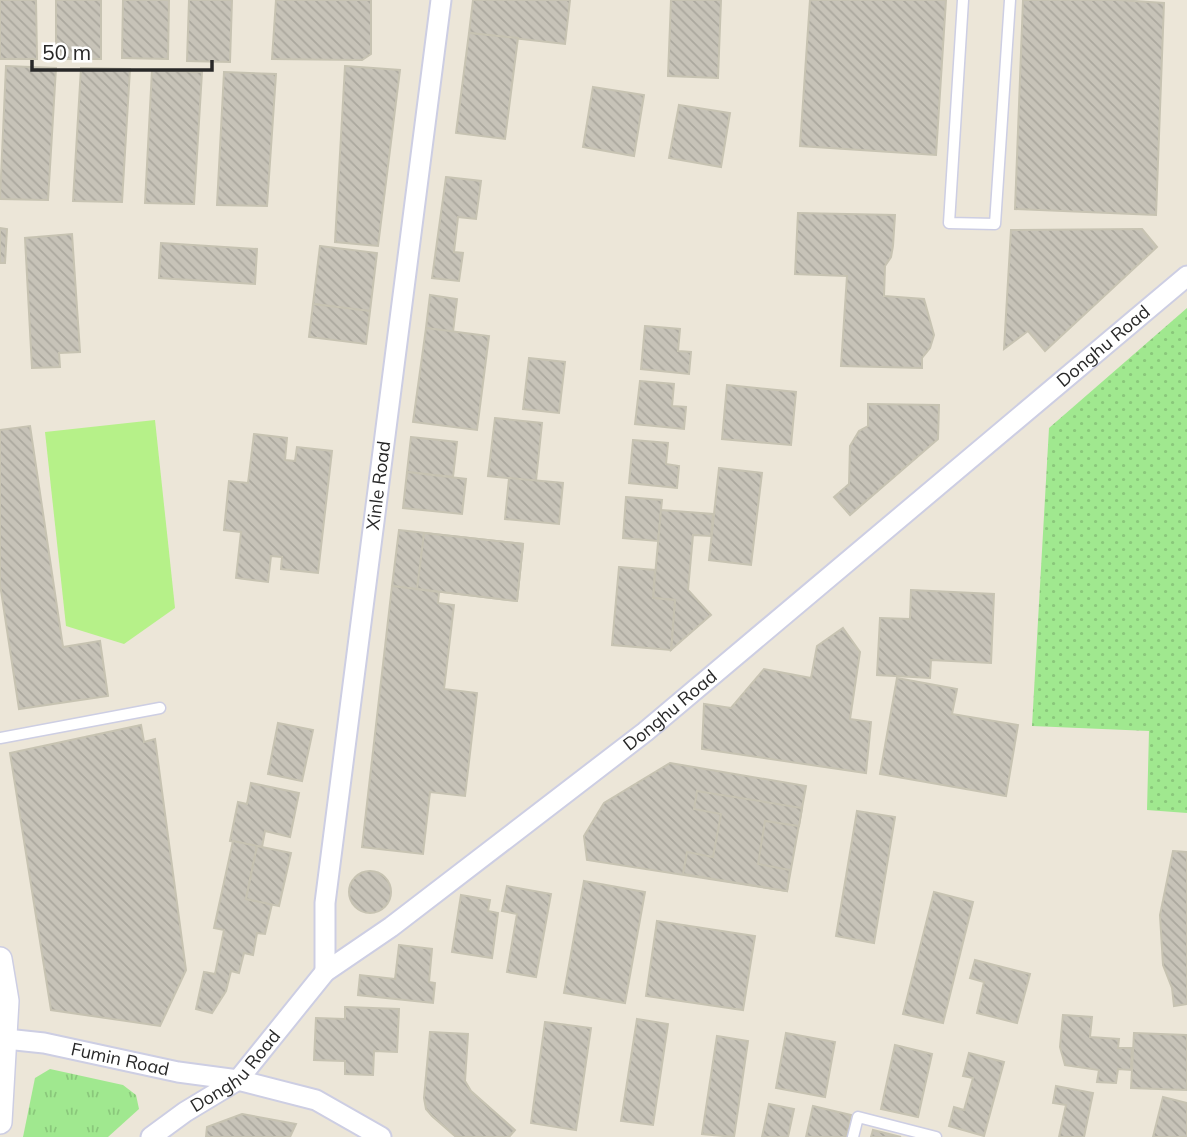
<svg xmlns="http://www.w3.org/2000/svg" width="1187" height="1137" viewBox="0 0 1187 1137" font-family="Mulish,sans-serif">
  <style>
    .grass { fill: url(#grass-tufts) }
    .garden { fill: url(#garden-dots) }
    .pitch { fill: #b6f189 }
    .building { fill: url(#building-back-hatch); stroke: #c7c3b2; stroke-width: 2 }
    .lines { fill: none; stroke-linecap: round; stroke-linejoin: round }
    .service-casing { stroke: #cdcee3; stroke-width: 13 }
    .minor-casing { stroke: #cdcee3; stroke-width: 23 }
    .tertiary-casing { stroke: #cdcee3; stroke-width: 26 }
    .service { stroke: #fff; stroke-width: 10 }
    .minor { stroke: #fff; stroke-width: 19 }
    .tertiary { stroke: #fff; stroke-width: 23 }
    .labels { text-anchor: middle; stroke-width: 7; stroke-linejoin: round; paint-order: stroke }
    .street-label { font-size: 18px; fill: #282828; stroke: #fff }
  </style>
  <defs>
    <pattern id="grass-tufts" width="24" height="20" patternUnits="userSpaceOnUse" patternTransform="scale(1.75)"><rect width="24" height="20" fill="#a0e88f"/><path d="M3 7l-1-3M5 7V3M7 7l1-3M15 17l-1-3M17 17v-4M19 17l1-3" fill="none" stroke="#8ac77b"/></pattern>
    <pattern id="garden-dots" width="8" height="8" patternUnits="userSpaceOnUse" patternTransform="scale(1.75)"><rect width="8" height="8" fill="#a0e88f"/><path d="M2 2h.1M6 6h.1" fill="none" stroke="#8ac77b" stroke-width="1.8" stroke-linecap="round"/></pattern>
    <pattern id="building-back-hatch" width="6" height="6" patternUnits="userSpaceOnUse" patternTransform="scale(1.75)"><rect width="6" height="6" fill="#c7c3b8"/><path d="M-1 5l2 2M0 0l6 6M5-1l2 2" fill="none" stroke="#aba89e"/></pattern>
  </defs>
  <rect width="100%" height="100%" fill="#ece6d8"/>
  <path class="grass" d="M50 1069 123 1085 136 1095 139 1109 108 1137H23L35 1078Z"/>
  <path class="garden" d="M1187 308V813L1147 810 1149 731 1032 726 1049 428Z"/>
  <path class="pitch" d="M155 420 175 608 124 644 66 626 45 432Z"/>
  <g class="building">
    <path d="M0 0H36L37 59H0Z"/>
    <rect x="56" y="0" width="45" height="59"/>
    <path d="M123 0H169L168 59 122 58Z"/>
    <path d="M189 0H232L230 62 187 61Z"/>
    <path d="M276 0H371V54L362 60 272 59Z"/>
    <path d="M473 0H570L565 44 469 33Z"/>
    <path d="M671 0H721L718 78 668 76Z"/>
    <path d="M810 0H946L936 155 800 146Z"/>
    <path d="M1023 0H1119L1164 3 1156 215 1015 209Z"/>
    <path d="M469 33 518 38 505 139 456 133Z"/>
    <path d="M6 66 56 68 48 200 0 199Z"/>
    <path d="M345 66 400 70 378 246 335 242Z"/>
    <path d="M81 68 130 69 122 202 73 201Z"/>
    <path d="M152 70 202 72 194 204 145 203Z"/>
    <path d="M224 72 276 74 267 206 217 205Z"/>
    <path d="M593 87 644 95 634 156 583 147Z"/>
    <path d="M679 105 730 113 721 167 669 158Z"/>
    <path d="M446 177 481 181 476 219 458 217 454 252 463 253 459 281 432 278Z"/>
    <path d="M798 213 895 215 893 246 891 257 885 266 884 296 924 299 934 335 930 348 922 358V368L841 366 847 276 795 274Z"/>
    <path d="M0 228 7 229 5 263H0Z"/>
    <path d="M1142 229 1157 247 1045 351 1028 331 1004 349 1011 230Z"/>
    <path d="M72 234 80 352 59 353 60 367 32 368 25 238Z"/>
    <path d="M161 243 257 249 255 284 159 278Z"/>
    <path d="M320 246 377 253 370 311 313 304Z"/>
    <path d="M430 295 457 299 453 332 426 328Z"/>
    <path d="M313 304 370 311 366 344 309 337Z"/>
    <path d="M645 326 680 329 678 351 691 352 689 374 641 369Z"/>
    <path d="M426 328 489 336 477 430 413 422Z"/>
    <path d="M529 358 565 362 559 413 523 409Z"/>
    <path d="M640 381 674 384 672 406 686 407 684 429 635 424Z"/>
    <path d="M727 385 796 392 791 445 722 439Z"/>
    <path d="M868 404 939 405 938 439 850 515 834 497 849 484 850 446 859 431 868 426Z"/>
    <path d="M495 418 542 423 536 481 488 476Z"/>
    <path d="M30 426 63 647 100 641 108 696 19 709 0 584V430Z"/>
    <path d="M254 434 287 438 285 460 295 461 297 447 332 451 318 573 281 569 282 557 271 556 268 582 236 578 241 532 224 530 229 481 248 483Z"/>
    <path d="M411 437 457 442 453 477 407 472Z"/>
    <path d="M633 440 668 443 666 464 679 466 677 488 629 483Z"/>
    <path d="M719 468 762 473 751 565 709 560Z"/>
    <path d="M407 472 466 479 462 514 403 508Z"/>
    <path d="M509 478 563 483 559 524 505 519Z"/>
    <path d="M626 497 662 500 658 541 623 538Z"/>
    <path d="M661 510 713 514 711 536 693 535 688 590 711 615 671 650 675 600 653 598Z"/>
    <path d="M399 530 523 544 517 601 392 586Z"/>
    <path d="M424 533 523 544 517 601 417 589Z"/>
    <path d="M619 567 655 570 653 598 675 600 671 650 612 645Z"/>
    <path d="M392 586 439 592 438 603 454 605 444 689 477 693 465 796 430 792 423 854 362 847Z"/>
    <path d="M911 590 994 594 991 663 931 660 930 678 877 675 880 618 910 619Z"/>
    <path d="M843 628 860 652 850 719 871 722 866 773 702 749 704 704 731 708 764 669 811 678 817 646Z"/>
    <path d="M897 678 957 689 952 714 1018 725 1006 796 880 774Z"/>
    <path d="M278 723 313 730 302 781 268 774Z"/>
    <path d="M141 725 144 742 155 739 186 970 160 1026 51 1010 10 753Z"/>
    <path d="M670 763 806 786 787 891 587 860 584 836 604 803Z"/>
    <path d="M251 783 299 793 290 837 265 831 262 847 230 841 238 802 247 804Z"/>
    <path d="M697 791 802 808 799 826 765 821 758 864 790 870 787 891 683 874 687 852 713 857 721 814 694 809Z"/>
    <path d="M857 811 895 817 874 943 836 936Z"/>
    <path d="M233 841 257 846 246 899 272 904 265 934 257 933 253 955 244 953 239 973 231 971 226 991 212 1013 196 1009 204 972 215 974 224 930 214 928Z"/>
    <path d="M257 846 291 853 279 906 246 899Z"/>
    <path d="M1173 851 1187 852V1004L1174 1006 1172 988 1163 965 1160 915Z"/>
    <circle cx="370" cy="892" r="21"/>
    <path d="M584 881 645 892 625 1003 564 993Z"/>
    <path d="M507 886 551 894 536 977 507 972 517 914 502 911Z"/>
    <path d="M934 892 973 902 943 1023 903 1014Z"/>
    <path d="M461 895 490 900 488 911 498 913 492 958 452 952Z"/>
    <path d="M657 921 755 936 743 1010 646 996Z"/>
    <path d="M399 945 432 949 429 982 435 983 433 1003 358 995 360 975 395 979Z"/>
    <path d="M975 960 1030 974 1017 1023 977 1013 984 982 970 978Z"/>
    <path d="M345 1007 399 1009 397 1052 374 1051 373 1075 345 1074V1061L314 1060 316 1018 345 1019Z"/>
    <path d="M1063 1015 1092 1017 1090 1037 1119 1039 1118 1048H1132L1131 1070 1118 1069 1116 1083 1097 1082 1099 1070 1065 1065 1060 1047Z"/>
    <path d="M637 1019 668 1024 653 1125 621 1121Z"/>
    <path d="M545 1022 591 1028 576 1130 531 1123Z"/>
    <path d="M430 1032 468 1034 465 1081 471 1091 515 1130 509 1137H456L432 1116 426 1109 424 1098Z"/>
    <path d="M786 1033 835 1042 825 1097 776 1088Z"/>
    <path d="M1134 1033 1187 1035V1090L1131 1088Z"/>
    <path d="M717 1036 748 1041 734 1137 702 1134Z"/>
    <path d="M895 1045 932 1054 918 1117 881 1109Z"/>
    <path d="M969 1053 1004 1062 984 1136 949 1126 954 1107 964 1110 973 1078 963 1076Z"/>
    <path d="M1056 1086 1093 1093 1084 1137H1059L1066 1105 1053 1103Z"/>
    <path d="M1163 1097 1187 1103V1137H1153Z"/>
    <path d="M769 1104 794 1109 788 1137H762Z"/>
    <path d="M813 1106 851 1115 846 1137H806Z"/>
    <path d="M242 1114 296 1124 290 1137H206L207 1127Z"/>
    <path d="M873 1130 901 1137H871Z"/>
  </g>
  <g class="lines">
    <defs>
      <g id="service">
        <path d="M963 0 949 223 995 224 1010 0"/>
        <path d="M0 738 160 708"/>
        <path d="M853 1137 858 1117 936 1137"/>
      </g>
      <g id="minor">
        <path id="s1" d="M325 972V903L441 0"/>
        <path id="s2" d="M6 1039 44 1043 178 1072 238 1080 316 1100 381 1137"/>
        <path id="s3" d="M151 1137 185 1112 238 1080 325 972 391 927 645 732 1187 276"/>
      </g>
      <path id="tertiary" d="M0 959 7 1001 0 1122"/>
    </defs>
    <use href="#service" class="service-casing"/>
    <use href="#minor" class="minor-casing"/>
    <use href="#tertiary" class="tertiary-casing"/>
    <use href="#service" class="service"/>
    <use href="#minor" class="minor"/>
    <use href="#tertiary" class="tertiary"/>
  </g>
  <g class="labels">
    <g class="street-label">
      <text dy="6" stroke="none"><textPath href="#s3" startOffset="1242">Donghu Road</textPath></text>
      <text dy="6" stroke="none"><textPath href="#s1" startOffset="490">Xinle Road</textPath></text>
      <text dy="6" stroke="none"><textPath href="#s3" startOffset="676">Donghu Road</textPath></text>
      <text dy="6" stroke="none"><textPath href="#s2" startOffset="116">Fumin Road</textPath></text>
      <text dy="6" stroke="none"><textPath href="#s3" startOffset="108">Donghu Road</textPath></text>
    </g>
  </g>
  <path d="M32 60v10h180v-10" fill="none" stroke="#282828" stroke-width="3.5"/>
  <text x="42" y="60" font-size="21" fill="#282828" stroke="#ffffff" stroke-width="5" paint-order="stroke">50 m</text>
</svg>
